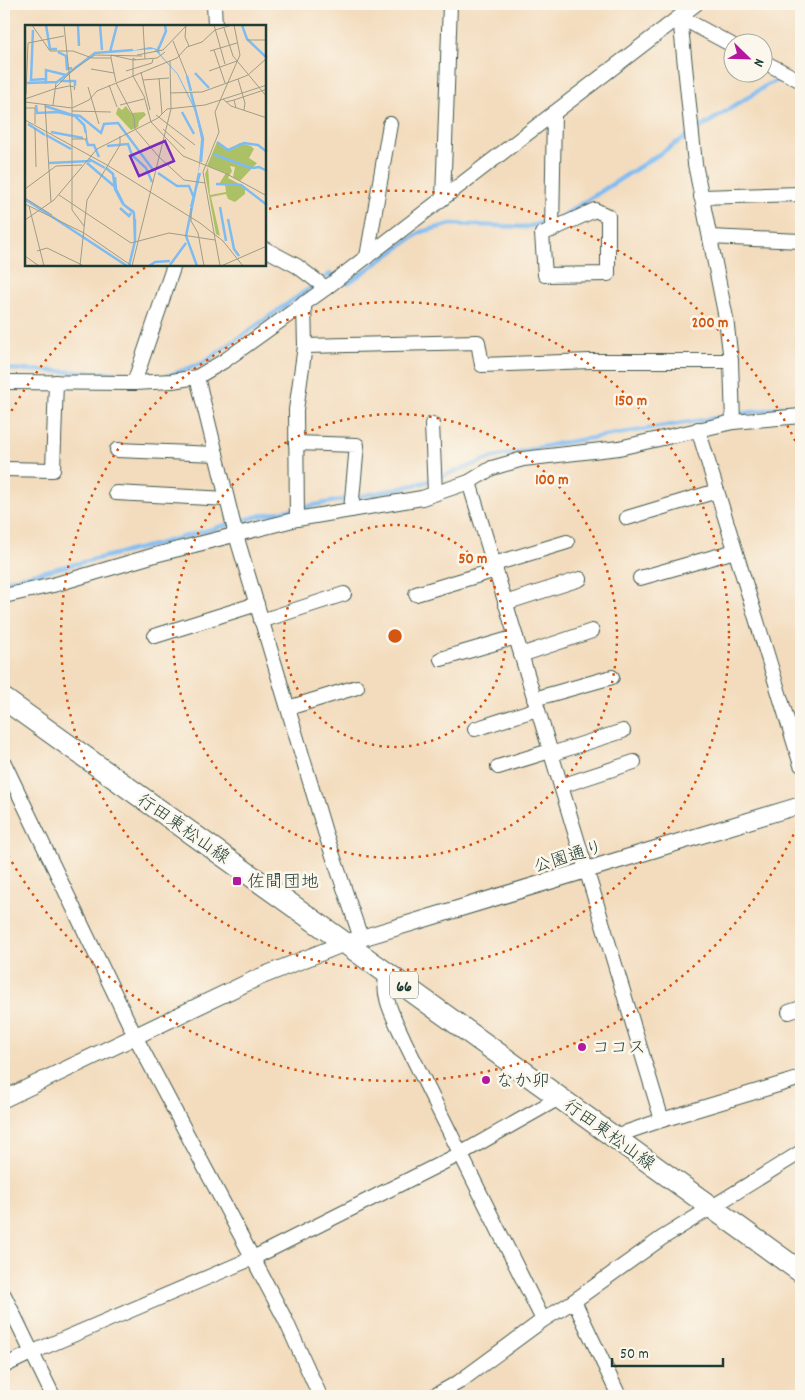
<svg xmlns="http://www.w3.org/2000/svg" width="805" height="1400" viewBox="0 0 805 1400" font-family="Dekko,'Klee One',sans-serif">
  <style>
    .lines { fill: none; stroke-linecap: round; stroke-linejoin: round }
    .stream { stroke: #7ebbf1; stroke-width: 4.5 }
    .minor-casing { stroke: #3f5549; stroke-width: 16 }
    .tertiary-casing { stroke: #3f5549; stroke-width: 18 }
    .primary-casing { stroke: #3f5549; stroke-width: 23 }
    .minor { stroke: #fff; stroke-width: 14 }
    .tertiary { stroke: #fff; stroke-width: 16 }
    .primary { stroke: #fff; stroke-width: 21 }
    .ring { fill: none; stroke: #d45610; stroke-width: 2.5; stroke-dasharray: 2.5 5 }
    .poi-dot { fill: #b5179e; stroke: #fbf7ec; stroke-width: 2 }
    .labels { text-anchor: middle; stroke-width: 5; stroke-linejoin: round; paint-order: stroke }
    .shield { fill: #fbf7ec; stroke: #61756b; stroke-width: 1 }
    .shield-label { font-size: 16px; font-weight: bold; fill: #1f3d34 }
    .street-label { font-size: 18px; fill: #1f3d34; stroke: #fbf7ec }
    .poi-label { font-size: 18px; fill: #1f3d34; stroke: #fbf7ec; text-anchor: start }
    .inset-river { fill: none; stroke: #7ebbf1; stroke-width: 2.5 }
    .inset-road { fill: none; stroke: #9e9c86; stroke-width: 1 }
    .view { fill: #7b2cbf; fill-opacity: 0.15; stroke: #7b2cbf; stroke-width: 2.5 }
    .inset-edge { fill: none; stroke: #1f3d34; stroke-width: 2.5 }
    .centre { fill: #d45610; stroke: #fbf7ec; stroke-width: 2.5 }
    .ring-label { font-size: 15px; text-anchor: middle; font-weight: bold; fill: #d45610; stroke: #fbf7ec; stroke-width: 5; stroke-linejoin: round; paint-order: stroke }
  </style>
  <rect width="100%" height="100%" fill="#fbf7ec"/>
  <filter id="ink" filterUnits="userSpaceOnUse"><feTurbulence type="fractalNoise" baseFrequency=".02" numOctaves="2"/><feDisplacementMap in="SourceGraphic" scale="10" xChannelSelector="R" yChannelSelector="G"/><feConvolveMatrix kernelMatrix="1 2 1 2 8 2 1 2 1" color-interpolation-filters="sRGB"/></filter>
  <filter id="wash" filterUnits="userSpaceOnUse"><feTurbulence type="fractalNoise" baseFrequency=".0096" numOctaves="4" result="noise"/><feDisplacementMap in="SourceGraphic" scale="20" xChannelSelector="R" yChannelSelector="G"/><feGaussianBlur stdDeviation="1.12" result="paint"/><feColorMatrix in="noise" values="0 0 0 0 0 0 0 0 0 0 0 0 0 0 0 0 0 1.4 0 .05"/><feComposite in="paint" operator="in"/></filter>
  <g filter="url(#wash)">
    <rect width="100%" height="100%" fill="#f3dcbd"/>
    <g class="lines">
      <g class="stream">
        <path d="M558 219 767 85 786 77"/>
        <path d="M4 369 155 375"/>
        <path d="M167 376 203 363 330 274 348 283 421 232 451 224 526 227 550 221"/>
        <path d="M4 581 154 545 259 516 397 489 426 482 494 457 561 443 801 404"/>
      </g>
    </g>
  </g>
  <g filter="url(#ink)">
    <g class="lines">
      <defs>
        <g id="minor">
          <path d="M214 4 215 26"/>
          <path d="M680 17 695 164 726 318 731 361"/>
          <path d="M680 17 732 45"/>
          <path d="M762 61 801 81"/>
          <path d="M701 197 801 194"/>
          <path d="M443 198 450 4"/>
          <path d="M595 210 608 216V274L545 275 542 234Z"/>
          <path d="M552 230 554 113"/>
          <path d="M710 237 801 241"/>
          <path d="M265 249 297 266 326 288"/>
          <path d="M367 257 390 124"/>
          <path d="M305 346 478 342 482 365 590 361H731L733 422"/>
          <path d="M197 377 236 535 325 832 361 938"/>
          <path d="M4 382 134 383 172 381 197 377 224 361 326 288 696 4"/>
          <path d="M134 383 174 265"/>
          <path d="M432 424 435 493"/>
          <path d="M698 429 801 765"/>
          <path d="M296 443 357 445 351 510"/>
          <path d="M117 450 216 454"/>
          <path d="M4 469 53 470 56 382"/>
          <path d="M469 482 662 1120"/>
          <path d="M116 493 227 499"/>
          <path d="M627 518 717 491"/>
          <path d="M297 519 296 410 305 346 304 303"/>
          <path d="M494 564 567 542"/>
          <path d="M640 578 735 551"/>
          <path d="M416 594 496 570"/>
          <path d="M4 596 53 585 155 555 297 519 422 498 469 482 492 468 523 459 619 448 733 422 801 416"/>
          <path d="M505 603 580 579"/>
          <path d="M261 621 344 594"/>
          <path d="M155 636 257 604"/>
          <path d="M521 655 592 631"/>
          <path d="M441 659 516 637"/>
          <path d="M534 699 612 677"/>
          <path d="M288 708 357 687"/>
          <path d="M475 729 537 709"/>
          <path d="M551 754 623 731"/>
          <path d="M4 763 135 1036 285 1319 320 1396"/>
          <path d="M498 767 550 751"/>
          <path d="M561 786 634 762"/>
          <path d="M387 972C380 996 395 1019 404 1040L543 1320"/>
          <path d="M789 1012 801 1008"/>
          <path d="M616 1139 627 1132 662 1120 801 1078"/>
          <path d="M4 1295 53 1396"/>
          <path d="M574 1301 619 1396"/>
          <path d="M4 1366 33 1352 253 1258 460 1154 559 1098"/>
          <path d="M434 1396 459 1382 543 1320 574 1301 662 1238 801 1152"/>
        </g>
        <path id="tertiary" d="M4 1099 257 978 345 943 801 805"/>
        <path id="primary" d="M4 699 345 943 801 1272"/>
      </defs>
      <use href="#minor" class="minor-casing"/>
      <use href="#tertiary" class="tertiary-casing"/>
      <use href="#primary" class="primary-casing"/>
      <use href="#minor" class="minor"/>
      <use href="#tertiary" class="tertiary"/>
      <use href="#primary" class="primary"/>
    </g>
  </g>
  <g class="ring">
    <circle cx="395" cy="636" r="111"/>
    <circle cx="395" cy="636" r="222"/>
    <circle cx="395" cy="636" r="334"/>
    <path d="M800 821A445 445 0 0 1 4 848M4 424A445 445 0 0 1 146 267M269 209A445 445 0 0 1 800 451"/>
  </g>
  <g class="poi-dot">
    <rect x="232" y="876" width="10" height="10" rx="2.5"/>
    <circle cx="582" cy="1047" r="5"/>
    <circle cx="486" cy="1080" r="5"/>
  </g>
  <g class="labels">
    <rect class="shield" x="390" y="971.5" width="28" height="27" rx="4"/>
    <g class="shield-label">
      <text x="404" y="991">66</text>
    </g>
    <g class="street-label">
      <text transform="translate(184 828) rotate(35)" y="6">行田東松山線</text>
      <text transform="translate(568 856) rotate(-17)" y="6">公園通り</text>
      <text transform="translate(610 1134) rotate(36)" y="6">行田東松山線</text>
    </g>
    <g class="poi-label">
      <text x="247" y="887">佐間団地</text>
      <text x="592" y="1053">ココス</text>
      <text x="496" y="1086">なか卯</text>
    </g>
  </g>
  <g transform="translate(25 25)">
    <rect width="241" height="241" fill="#f3dcbd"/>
    <path d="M101 81 106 88 119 87 121 90 114 96 113 102 106 105 91 89 93 82 97 85ZM192 117 203 125 215 118 226 121 229 124 224 133 232 138 215 156 208 152 210 142 205 141 207 146 203 153 220 162V169L210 177 203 174 201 169 186 172 195 211 191 209 180 149 183 142 185 170 201 167 200 159H194L201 148 182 141Z" fill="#acc166"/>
    <path d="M133 21 135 29 153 49 172 87 179 113 173 151 176 114 171 88 152 49 129 24 105 26 125 22 132 24Z" fill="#7ebbf1"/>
    <path class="inset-river" d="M21 0 25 24H32M53 0 54 21M75 0 77 25M217 0 222 14 242 33M8 5 6 55 21 54M133 25 141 6 140 0M33 27 41 31 42 44 47 43M85 27 92 0M170 48 184 63M162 51 166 66M35 56H50V61M0 58 32 57 70 28 108 25M21 59V45L41 50M166 68 178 114 176 137M11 80 12 88 33 87 50 91 59 100 61 108M20 81 47 90M157 87 169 109M48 90 55 91 76 108 79 99 93 98 129 146M3 99 20 110M26 107 58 113M21 110 46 124M61 114 63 120H69L74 132M192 117 203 125 219 118 233 120 242 127M82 121 103 119 107 130 121 143 127 157M188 129 226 143M64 134 80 143M24 138 66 136M62 138 89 161M81 143 88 149 90 164 98 179 109 188 110 216 104 241M227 143 234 142 242 146M133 148 152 161H164L169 173M90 152 91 164 99 180 109 187M191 159 216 160 242 180M1 175 23 189M166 182 175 148M195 182 201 216M95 183 104 191 106 188M23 189 102 241M110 194V216M203 194 209 224 214 231M145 240 161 218M124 241 130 237 145 236M172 241 161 211 174 148"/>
    <path class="inset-road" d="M7 0 25 26H48L67 33H86L91 57M39 0 47 76V185L59 201M161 0 160 12 164 21M189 0 200 39M199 3 208 31 242 72M222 15H242M148 16 162 51M189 25 200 58M185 26 212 18M112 30 138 25 162 0M86 33V30L108 35M120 34 132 33 140 27M108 35 120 34 118 0M66 44 89 48M101 46 127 38 128 34M184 46 212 36M116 47 125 85M108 51V33L111 35M108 51 119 71 126 97 158 131 202 149 242 171M134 53 137 89M118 55 144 53M91 58 109 92 110 104 134 132 159 155 180 158M84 60 92 82M63 62 74 99M30 64 44 61 50 62 49 65M145 68 177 67 213 54M1 69 3 18 39 11M0 74 29 64 50 43 70 30 117 31M198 74 206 81 242 93M209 75 242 64M0 77 47 83 64 75 72 66 152 33 162 22 177 17 190 5 207 0M201 77 209 75 211 83M20 79 26 177M28 80 31 58M95 80 119 74M0 83H10V99M219 85 220 78 213 54 223 50 242 33M47 86 86 87M131 90 170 120M0 95 82 140 175 198 198 216 218 241M10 103 11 142M138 104 160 124M47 114H62L61 108M0 164 31 141 57 140M34 170 106 218 144 208 190 215M0 173 27 190M0 179 59 208 107 241M4 181 19 241M166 183V196L173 208 179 241M0 195 29 175 72 124 133 93 142 84 180 80 242 60M12 226 22 223 57 240M0 231 14 241M55 241 62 175 95 120V111M107 241 146 84 145 36M195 241 178 147 194 107 190 87 215 30 209 0M196 241 242 221"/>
    <path class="view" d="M140 116 149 136 114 151 105 131Z"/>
    <rect width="241" height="241" class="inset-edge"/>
  </g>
  <circle cx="395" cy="636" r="8" class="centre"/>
  <g class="ring-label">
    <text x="710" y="327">200 m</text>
    <text x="631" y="405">150 m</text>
    <text x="552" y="484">100 m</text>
    <text x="473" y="563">50 m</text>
  </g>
  <rect width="805" height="1400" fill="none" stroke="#fbf7ec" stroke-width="20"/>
  <g transform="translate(748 58) rotate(113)"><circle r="24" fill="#fbf7ec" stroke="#a3ada2"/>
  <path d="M0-4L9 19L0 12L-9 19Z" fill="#b5179e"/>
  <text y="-8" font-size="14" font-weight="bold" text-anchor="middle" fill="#1f3d34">N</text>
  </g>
  <path d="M612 1358v8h111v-8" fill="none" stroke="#1f3d34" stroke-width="2.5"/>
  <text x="620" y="1358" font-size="15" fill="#1f3d34" stroke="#fbf7ec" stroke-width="4" paint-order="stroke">50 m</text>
</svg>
